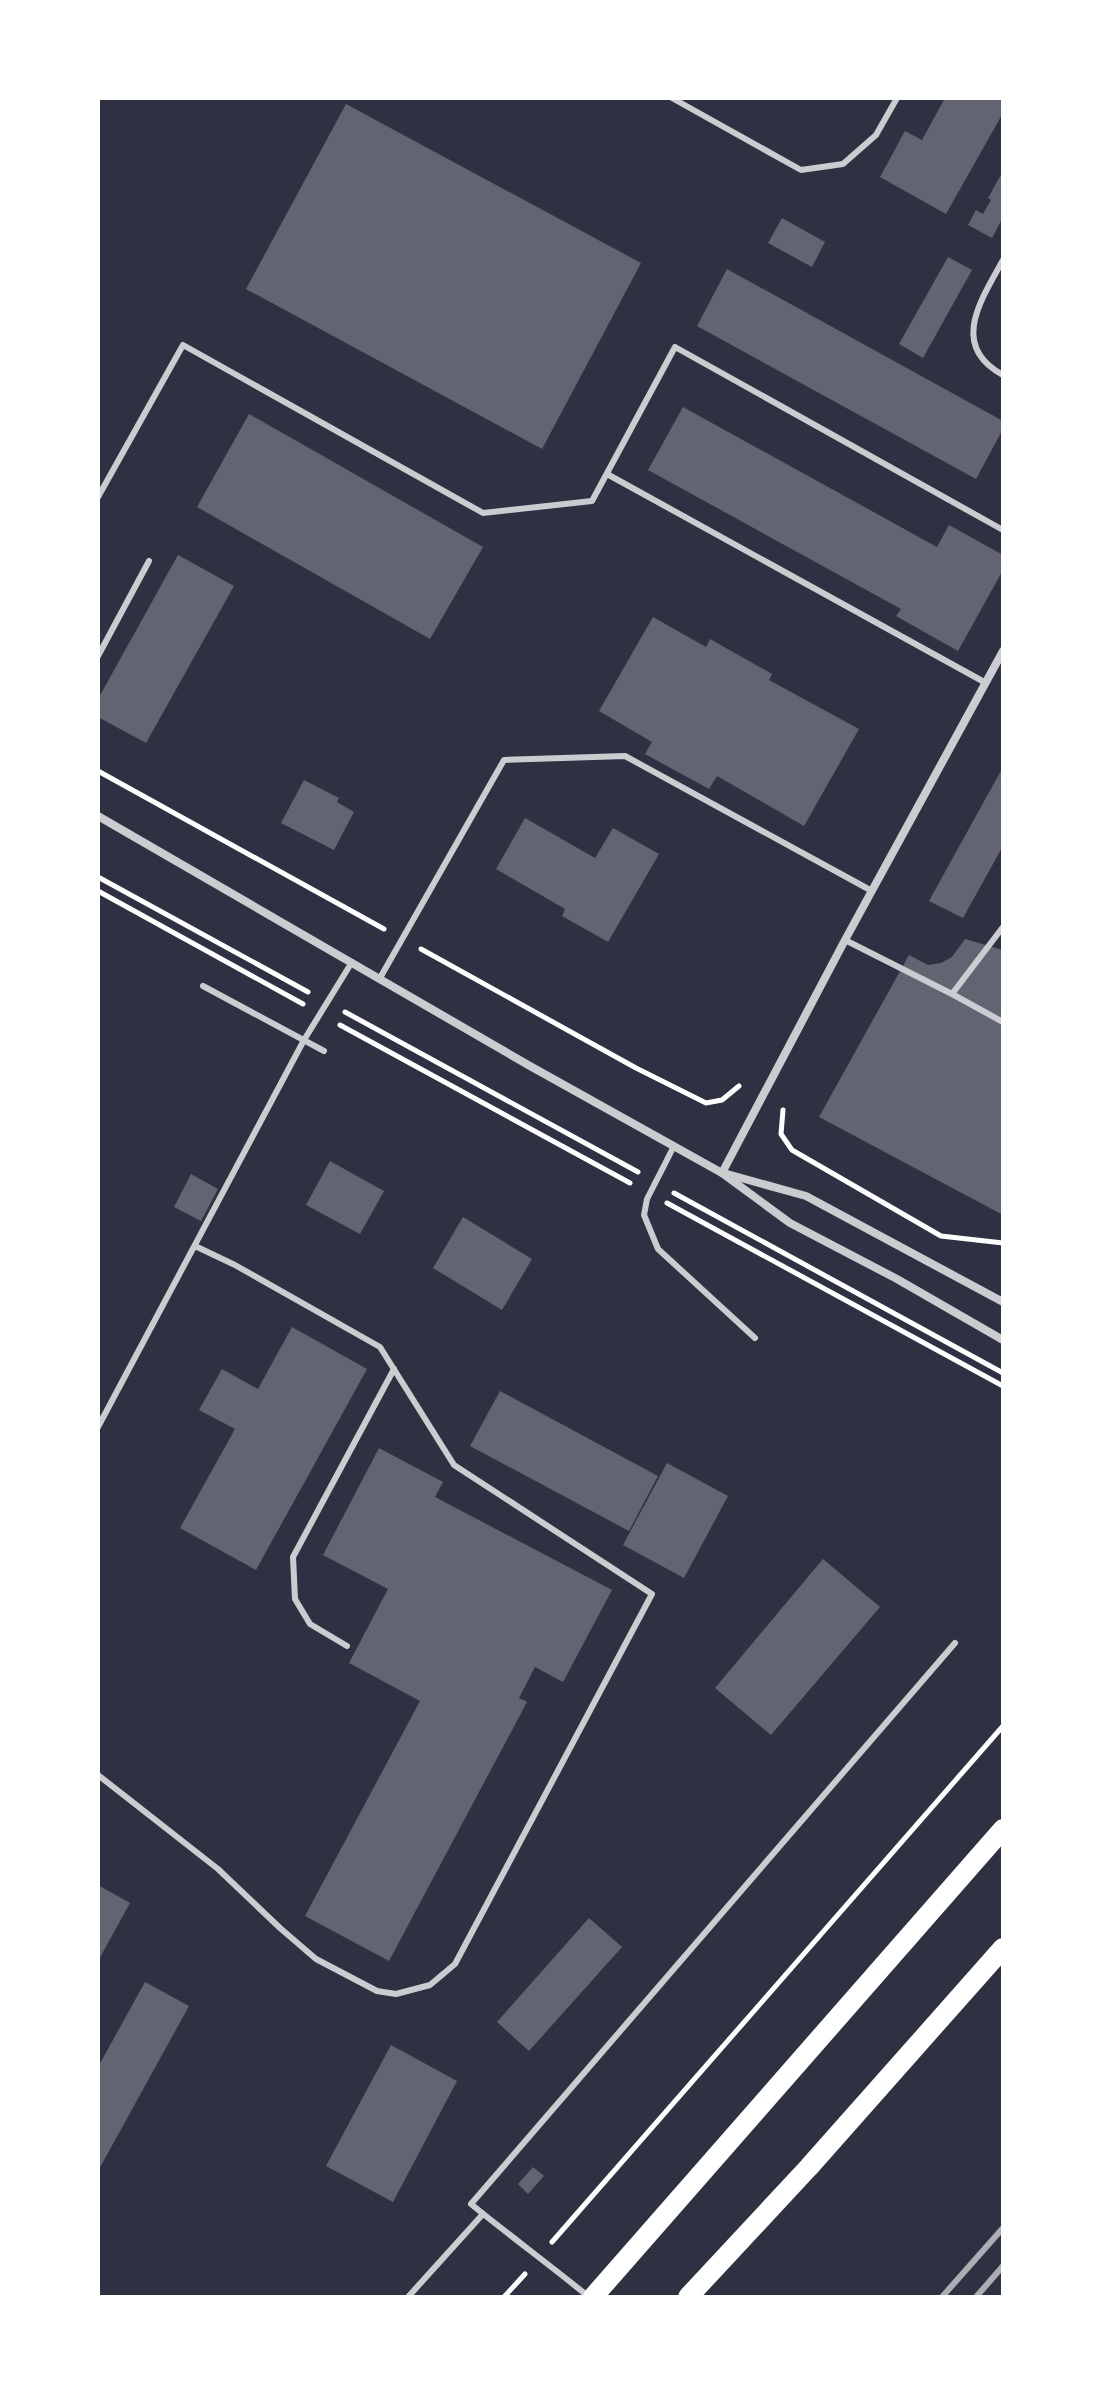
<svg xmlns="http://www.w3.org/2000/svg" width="1101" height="2395" viewBox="0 0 1101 2395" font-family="'Nunito Sans',sans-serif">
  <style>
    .building { fill: #626471 }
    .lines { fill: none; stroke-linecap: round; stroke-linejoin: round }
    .path { stroke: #fff; stroke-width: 5 }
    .service { stroke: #caccd0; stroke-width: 6 }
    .minor { stroke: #caccd0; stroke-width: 8 }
    .primary { stroke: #fff; stroke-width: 20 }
    .rail { stroke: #abadb3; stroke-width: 6 }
  </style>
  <rect width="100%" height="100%" fill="#2d3142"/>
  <g class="building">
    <path d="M945 98H1003V113L946 214 880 177 905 131 922 140Z"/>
    <path d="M346 104 641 263 542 449 246 289Z"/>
    <path d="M1003 171V217L992 238 968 225 976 210 983 214 991 200 988 198Z"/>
    <path d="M782 218 825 242 812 267 768 243Z"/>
    <path d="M948 257 972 270 923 358 899 344Z"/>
    <path d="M727 269 1003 421V429L976 479 697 326Z"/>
    <path d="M683 407 937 547 949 525 1003 555V570L958 651 896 616 901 609 648 470Z"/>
    <path d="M249 414 483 547 430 639 197 507Z"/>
    <path d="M178 555 234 586 146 743 98 717V699Z"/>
    <path d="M653 617 706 647 710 639 772 674 769 680 859 729 804 826 717 776 709 789 645 754 652 742 599 711Z"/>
    <path d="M1003 767V846L963 918 929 901Z"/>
    <path d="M304 780 339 798 337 802 354 812 334 850 281 823Z"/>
    <path d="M525 818 595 858 613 828 659 854 608 942 562 916 565 909 496 869Z"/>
    <path d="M965 939 1003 950V1215L819 1117 909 955 928 965 941 963 952 957Z"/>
    <path d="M330 1161 384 1191 360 1234 306 1205Z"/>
    <path d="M191 1174 218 1189 201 1221 174 1207Z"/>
    <path d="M463 1217 532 1259 502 1310 433 1268Z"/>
    <path d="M292 1327 367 1369 256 1570 180 1528 235 1429 199 1410 222 1369 258 1389Z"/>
    <path d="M500 1391 658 1476 629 1531 470 1446Z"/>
    <path d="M379 1448 443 1482 435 1497 612 1590 563 1682 535 1667 519 1698 527 1702 389 1961 305 1916 420 1701 349 1663 388 1589 323 1555Z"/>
    <path d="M667 1463 728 1496 684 1578 623 1545Z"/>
    <path d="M823 1559 880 1607 771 1735 715 1688Z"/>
    <path d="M98 1885 130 1903 98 1961Z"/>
    <path d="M589 1918 622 1947 529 2051 497 2022Z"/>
    <path d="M145 1982 189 2006 98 2171V2067Z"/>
    <path d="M391 2045 457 2081 393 2202 326 2166Z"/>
    <path d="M533 2167 544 2176 528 2194 518 2184Z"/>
  </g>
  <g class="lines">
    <g class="path">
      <path d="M98 771 384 929"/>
      <path d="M98 877 308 992"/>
      <path d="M98 891 303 1004"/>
      <path d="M421 949 636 1068 706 1103 722 1100 739 1086"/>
      <path d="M345 1012 638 1172"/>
      <path d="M340 1025 630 1183"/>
      <path d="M783 1110 781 1134 792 1150 941 1236 1003 1243"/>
      <path d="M674 1193 1003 1373"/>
      <path d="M667 1203 1003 1386"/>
      <path d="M552 2242 1003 1726"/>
      <path d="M504 2297 525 2274"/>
    </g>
    <g class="service">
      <path d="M672 98 801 170 843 164 876 135 897 98"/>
      <path d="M1003 260C981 300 949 346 1003 375"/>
      <path d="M607 474 986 683"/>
      <path d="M98 497 183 345 483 513 592 501 675 347 1003 530"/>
      <path d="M98 656 149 561"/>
      <path d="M845 940 952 994 1003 927"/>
      <path d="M380 978 504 760 625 756 872 891"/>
      <path d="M203 986 324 1051"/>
      <path d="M952 994 1003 1022"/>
      <path d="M674 1146 647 1199 644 1215 658 1249 755 1338"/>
      <path d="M98 1427 304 1040 352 962"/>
      <path d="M347 1646 310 1624 295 1599 293 1557 394 1369"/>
      <path d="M98 1775 218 1869 280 1928 316 1959 377 1991 396 1994 430 1985 455 1964 652 1594 454 1465 380 1347 235 1265 195 1246"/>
      <path d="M408 2297 483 2214"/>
      <path d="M589 2297C550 2265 510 2236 471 2204L955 1643"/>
    </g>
    <g class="minor">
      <path d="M98 816 530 1066 722 1173 790 1223 897 1279 1003 1340"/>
      <path d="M722 1173 845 940 1003 651"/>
      <path d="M727 1174 806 1196 1003 1302"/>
    </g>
    <g class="primary">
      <path d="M593 2297 1003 1829"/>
      <path d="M688 2297 809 2167 1003 1948"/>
    </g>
    <g class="rail">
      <path d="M942 2297 1003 2228"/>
      <path d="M976 2297 1003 2266"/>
    </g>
  </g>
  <rect width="1101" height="2395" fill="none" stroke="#ffffff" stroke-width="200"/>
</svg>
